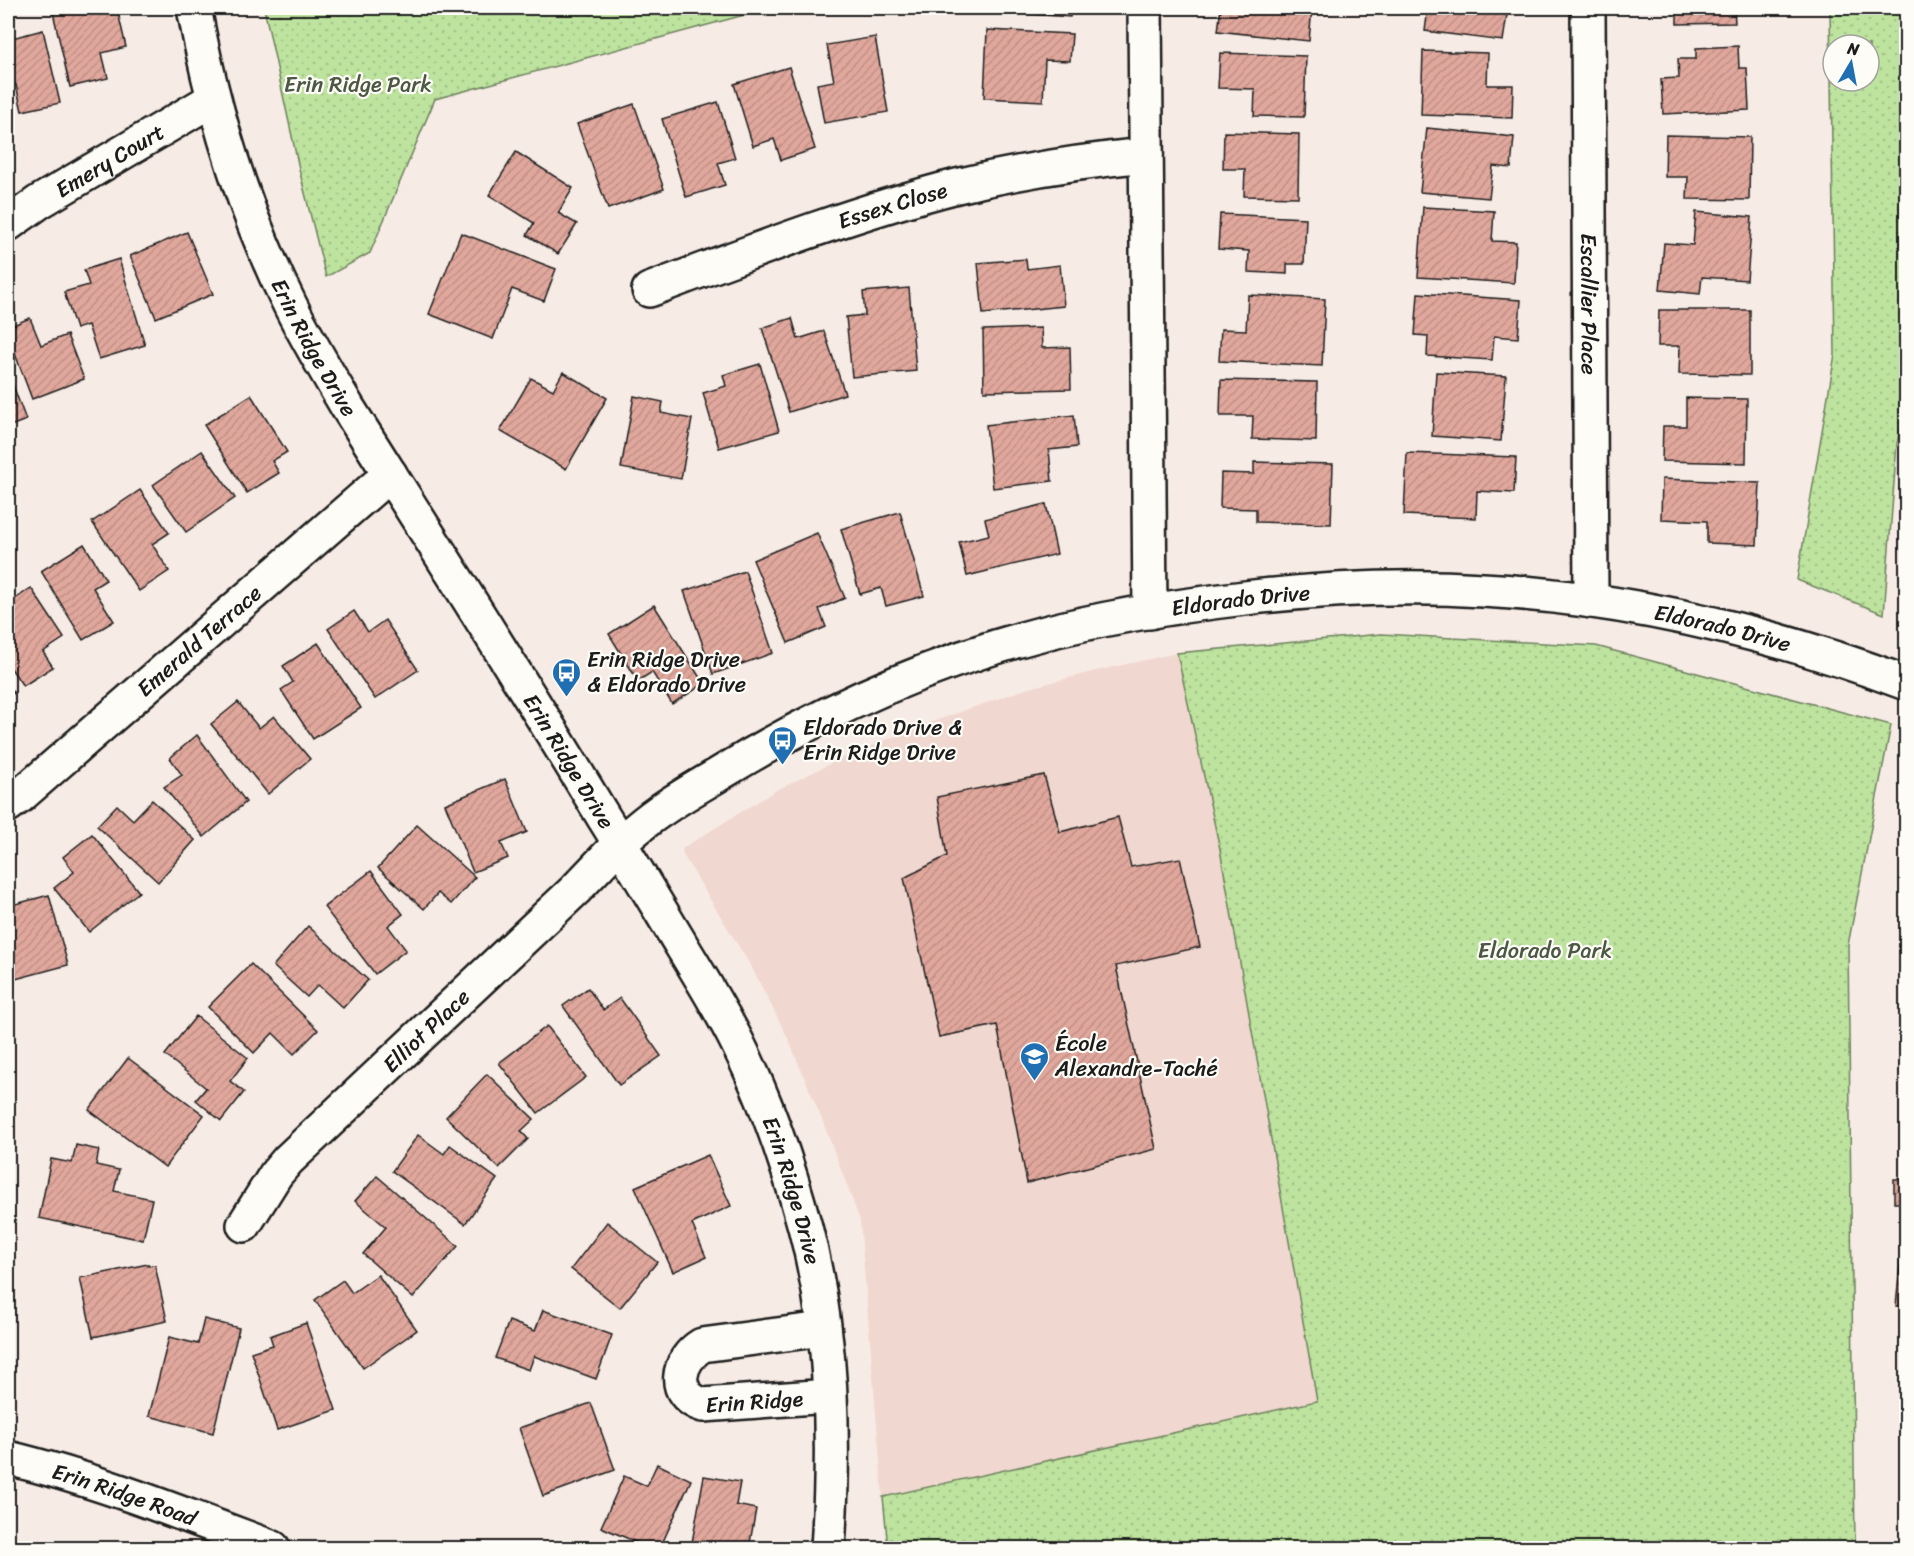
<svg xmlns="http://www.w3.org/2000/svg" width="1914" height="1556" viewBox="0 0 1914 1556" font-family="Sriracha,sans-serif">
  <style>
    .built { fill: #f0d7cf }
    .park { fill: url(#park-dots); stroke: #6c805d; stroke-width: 1.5; fill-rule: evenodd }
    .building { fill: url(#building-hatch); stroke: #1c1c1c; stroke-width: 1.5 }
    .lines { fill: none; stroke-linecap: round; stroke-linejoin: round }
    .street-casing { stroke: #1c1c1c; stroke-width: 38 }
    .secondary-casing { stroke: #1c1c1c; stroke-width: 38 }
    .street { stroke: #fdfcf7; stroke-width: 33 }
    .secondary { stroke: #fdfcf7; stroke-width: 33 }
    .labels { text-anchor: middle; stroke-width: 4.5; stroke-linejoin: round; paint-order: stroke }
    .park-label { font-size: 22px; fill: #4c5843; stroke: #fdfcf7 }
    .street-label { font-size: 22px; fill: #1c1c1c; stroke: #fdfcf7 }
    .poi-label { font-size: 22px; fill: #1c1c1c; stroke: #fdfcf7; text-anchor: start }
  </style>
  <defs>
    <pattern id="park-dots" width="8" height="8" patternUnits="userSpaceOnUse" patternTransform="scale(1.5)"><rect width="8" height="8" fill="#bde39e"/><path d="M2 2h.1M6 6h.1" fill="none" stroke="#a2c288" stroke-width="1.8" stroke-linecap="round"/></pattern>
    <pattern id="building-hatch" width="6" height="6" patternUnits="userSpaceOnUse" patternTransform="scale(1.5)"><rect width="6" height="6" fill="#e0a79c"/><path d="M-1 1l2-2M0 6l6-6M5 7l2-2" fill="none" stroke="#c08f86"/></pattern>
  </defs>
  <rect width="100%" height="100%" fill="#f7ebe5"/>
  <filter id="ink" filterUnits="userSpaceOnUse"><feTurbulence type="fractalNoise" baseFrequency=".0167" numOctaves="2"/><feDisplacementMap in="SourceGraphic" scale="12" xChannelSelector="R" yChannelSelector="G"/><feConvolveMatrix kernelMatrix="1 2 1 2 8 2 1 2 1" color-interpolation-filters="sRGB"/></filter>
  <g filter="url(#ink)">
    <path class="built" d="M1177 653 1220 849 1317 1401 883 1497 860 1220 825 1127 788 1038 752 968 682 853 683 848 775 791 838 760 918 727 1026 689 1096 671Z"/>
    <g class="park">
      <path d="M264 8H770L435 99 370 253 326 277 300 173Z"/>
      <path d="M1830 8H1906V407L1897 443 1884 614 1797 580 1835 354ZM1833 45H1869V81H1833Z"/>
      <path d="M1381 634 1596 646 1891 725 1848 945 1855 1548H888L883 1497 1317 1401 1220 849 1177 653Z"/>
    </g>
    <g class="building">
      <path d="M52 8H117L126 47 102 53 108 78 70 87Z"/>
      <path d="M973 8H1070V17L973 10Z"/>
      <path d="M1221 8H1312L1309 41 1218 31Z"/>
      <path d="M1428 8H1508L1503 41 1425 31Z"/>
      <path d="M1677 8H1734L1735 23 1677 24Z"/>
      <path d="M43 30 60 103 22 111 16 85 8 87V39Z"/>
      <path d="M987 30 1072 34 1070 61 1045 60 1043 101 984 98Z"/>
      <path d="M875 37 888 112 824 123 817 84 834 81 827 45Z"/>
      <path d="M1738 46 1739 68H1747L1749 110 1663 114 1661 79 1679 78 1678 59H1696V48Z"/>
      <path d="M1423 51 1488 53 1487 85H1513L1512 118 1421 115Z"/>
      <path d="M1220 53 1306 56 1304 117 1254 116 1255 89 1218 88Z"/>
      <path d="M789 67 815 149 781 160 774 139 753 146 734 84Z"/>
      <path d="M718 102 735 158 718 163 725 185 686 197 662 119Z"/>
      <path d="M634 104 664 189 608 209 577 124Z"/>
      <path d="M1427 128 1514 137 1511 168 1493 166 1489 198 1420 192Z"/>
      <path d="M1224 132 1299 134 1298 197 1244 196 1245 169H1223Z"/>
      <path d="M1666 135 1750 137 1749 200 1687 199 1688 177H1665Z"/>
      <path d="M516 152 573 188 558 213 577 224 558 254 527 235 534 223 489 195Z"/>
      <path d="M1423 207 1494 211 1492 241 1516 242 1514 283 1418 277Z"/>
      <path d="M1696 212 1752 217 1747 280 1702 277 1700 294 1660 290 1664 243 1693 245Z"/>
      <path d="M1220 214 1306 218 1304 264H1287V274L1248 272 1249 251 1218 249Z"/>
      <path d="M187 232 213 294 156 318 130 256Z"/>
      <path d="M461 233 556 269 544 301 512 289 493 339 429 314Z"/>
      <path d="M119 259 145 345 99 359 88 325 76 329 64 292 89 285 84 270Z"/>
      <path d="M1026 259 1027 269 1060 265 1064 306 983 314 978 263Z"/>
      <path d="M909 288 916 371 852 377 846 317 865 315 863 292Z"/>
      <path d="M1418 293 1521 300 1518 338 1494 336 1492 360 1427 356 1428 336 1415 335Z"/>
      <path d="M1248 295 1325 299 1322 366 1219 361 1221 329 1246 330Z"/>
      <path d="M1659 310H1750V375L1679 374 1680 346H1658Z"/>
      <path d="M30 318 41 345 67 335 84 379 32 399 8 335V327Z"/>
      <path d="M792 318 798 339 824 331 845 394 789 412 762 328Z"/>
      <path d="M1041 328 1042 348 1070 347 1071 389 984 391 983 330Z"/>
      <path d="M760 364 779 431 719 448 703 393 726 386 723 375Z"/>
      <path d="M8 372 26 420 8 427Z"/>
      <path d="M563 372 607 398 566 469 500 431 531 378 553 390Z"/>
      <path d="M1436 372 1506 376 1501 441 1432 436Z"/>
      <path d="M1221 380 1317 382 1316 441 1252 439 1253 416H1220Z"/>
      <path d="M251 395 287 452 272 461 279 473 247 493 204 425Z"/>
      <path d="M634 396 663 402 661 413 692 419 681 479 621 468Z"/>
      <path d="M1686 398 1747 399 1746 463 1662 461 1663 426H1686Z"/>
      <path d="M1074 415 1077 447 1049 450 1052 481 993 488 986 425Z"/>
      <path d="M202 451 235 498 186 532 153 485Z"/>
      <path d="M1407 453 1516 457 1514 493 1477 491 1476 518 1404 515Z"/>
      <path d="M1254 462 1333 464 1331 524 1256 522V509L1220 508 1221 473 1254 474Z"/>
      <path d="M1662 479 1760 483 1757 545 1707 543V521L1661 519Z"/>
      <path d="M140 490 169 533 152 544 169 571 139 591 92 522Z"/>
      <path d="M1046 504 1057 554 967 576 959 542 989 535 985 519Z"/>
      <path d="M900 512 924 596 886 606 881 588 860 594 841 529Z"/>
      <path d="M817 533 845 598 819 609 826 627 788 643 753 560Z"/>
      <path d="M84 544 106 580 93 588 114 621 83 640 41 571Z"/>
      <path d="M745 571 773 653 713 674 684 591Z"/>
      <path d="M31 588 64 638 43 652 53 667 23 686 8 664V604Z"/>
      <path d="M654 605 704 684 672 704 652 672 638 681 609 634Z"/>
      <path d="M354 611 368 632 385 620 418 670 375 699 328 629Z"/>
      <path d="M318 643 361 708 313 739 281 690 293 682 283 666Z"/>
      <path d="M8 685 14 693 8 698Z"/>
      <path d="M238 702 259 728 274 716 310 759 268 794 211 724Z"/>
      <path d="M197 735 246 802 204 837 164 787 182 775 170 758Z"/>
      <path d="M1044 775 1060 832 1118 817 1131 867 1180 858 1200 947 1116 966 1156 1149 1027 1183 997 1025 939 1037 904 878 947 856 937 797Z"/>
      <path d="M505 779 527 832 501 843 508 858 473 872 445 804Z"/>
      <path d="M152 800 195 840 158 882 97 826 117 805 133 820Z"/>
      <path d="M417 825 475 877 451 904 438 893 424 909 378 868Z"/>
      <path d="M92 834 139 892 89 932 54 888 74 872 63 857Z"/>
      <path d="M371 871 403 914 388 926 406 950 375 974 324 907Z"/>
      <path d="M49 895 68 965 8 981V906Z"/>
      <path d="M308 926 368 980 343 1008 318 985 307 997 273 966Z"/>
      <path d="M251 964 318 1030 294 1054 273 1033 254 1053 208 1007Z"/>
      <path d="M588 988 603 1010 620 998 661 1056 619 1085 563 1006Z"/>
      <path d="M196 1016 248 1058 230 1081 244 1092 221 1121 196 1100 206 1088 165 1055Z"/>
      <path d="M547 1026 586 1077 538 1113 499 1063Z"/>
      <path d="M128 1058 204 1115 165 1167 89 1110Z"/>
      <path d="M487 1074 534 1119 521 1131 528 1139 499 1168 446 1117Z"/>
      <path d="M418 1135 444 1154 450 1145 497 1179 465 1224 392 1171Z"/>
      <path d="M76 1145 99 1150 96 1165 119 1170 114 1191 152 1199 143 1240 39 1218 51 1159 72 1163Z"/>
      <path d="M708 1155 731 1206 692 1224 706 1257 673 1272 635 1187Z"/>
      <path d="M377 1176 458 1246 413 1298 363 1254 386 1227 355 1201Z"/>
      <path d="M1894 1179H1906V1238H1903L1904 1203H1894Z"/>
      <path d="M607 1222 657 1262 620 1308 571 1269Z"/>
      <path d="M1902 1245 1906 1246V1307L1896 1306Z"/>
      <path d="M148 1264V1266L155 1265 167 1321 93 1337 80 1278Z"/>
      <path d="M378 1275 417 1330 363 1368 315 1300 343 1280 352 1293Z"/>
      <path d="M543 1310 612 1335 596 1379 534 1356 529 1370 495 1358 509 1321 535 1331Z"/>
      <path d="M204 1319 239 1328 213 1433 149 1416 169 1337 198 1344Z"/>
      <path d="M306 1323 336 1410 277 1430 251 1352 273 1345 270 1336Z"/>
      <path d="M591 1403 615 1470 543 1496 519 1428Z"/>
      <rect x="1905" y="1459" width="1" height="55"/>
      <path d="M657 1464 691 1480 660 1548H650L601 1527 624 1476 647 1486Z"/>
      <path d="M704 1476 740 1482 736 1505 756 1509 749 1548H691Z"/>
    </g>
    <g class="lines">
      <defs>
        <g id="street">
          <path d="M1145 8 1150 612"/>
          <path id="s1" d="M1588 8 1591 601"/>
          <path id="s2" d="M8 224 39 202 213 99"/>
          <path id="s3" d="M649 290C751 252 852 213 957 186 1019 171 1083 161 1146 155"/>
          <path id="s4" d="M8 805 19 797 390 474"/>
          <path id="s5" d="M244 1225 276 1174 288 1160 575 890 620 843"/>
          <path id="s6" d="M823 1329 702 1345C677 1360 670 1395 703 1405L829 1396"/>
        </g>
        <g id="secondary">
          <path id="s7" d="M194 8C213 111 243 211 290 305 308 341 328 374 348 408 434 544 521 680 604 818 631 861 657 905 683 948 702 979 721 1010 737 1042 766 1100 788 1164 805 1227 833 1331 835 1442 828 1548"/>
          <path id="s8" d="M620 843C632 833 644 822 657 813 679 797 703 784 726 770 823 711 928 664 1037 635 1105 617 1176 606 1245 598 1323 589 1404 585 1483 590 1628 598 1770 632 1906 683"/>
          <path id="s9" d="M8 1458C98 1480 186 1515 273 1548"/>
        </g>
      </defs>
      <use href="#street" class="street-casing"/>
      <use href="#secondary" class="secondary-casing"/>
      <use href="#street" class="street"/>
      <use href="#secondary" class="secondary"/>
    </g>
  </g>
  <defs>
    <symbol id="bus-pin" viewBox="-11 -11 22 30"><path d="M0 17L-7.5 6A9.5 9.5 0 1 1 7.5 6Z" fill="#1f6fb2" stroke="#fdfcf7"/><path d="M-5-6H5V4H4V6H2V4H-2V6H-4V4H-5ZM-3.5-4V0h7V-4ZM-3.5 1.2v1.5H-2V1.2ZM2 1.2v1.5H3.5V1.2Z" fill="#fff"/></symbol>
    <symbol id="school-pin" viewBox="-11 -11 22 30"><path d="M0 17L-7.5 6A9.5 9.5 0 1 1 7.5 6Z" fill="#1f6fb2" stroke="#fdfcf7"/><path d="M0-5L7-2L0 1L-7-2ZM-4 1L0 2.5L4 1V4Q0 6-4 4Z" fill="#fff"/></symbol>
  </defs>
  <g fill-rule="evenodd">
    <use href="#bus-pin" x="550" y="656" width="33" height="45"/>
    <use href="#bus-pin" x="766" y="724" width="33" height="45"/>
    <use href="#school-pin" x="1018" y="1040" width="33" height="45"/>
  </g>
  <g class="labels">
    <g class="park-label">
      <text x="358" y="92">Erin Ridge Park</text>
      <text x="1545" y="958">Eldorado Park</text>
    </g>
    <g class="street-label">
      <text dy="8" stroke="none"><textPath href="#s2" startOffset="120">Emery Court</textPath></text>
      <text dy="8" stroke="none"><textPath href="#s3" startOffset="258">Essex Close</textPath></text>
      <text dy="8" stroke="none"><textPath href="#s1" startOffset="296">Escallier Place</textPath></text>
      <text dy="8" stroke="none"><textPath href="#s7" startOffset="362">Erin Ridge Drive</textPath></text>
      <text dy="8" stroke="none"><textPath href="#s8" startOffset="676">Eldorado Drive</textPath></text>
      <text dy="8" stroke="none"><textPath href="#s8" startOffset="1162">Eldorado Drive</textPath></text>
      <text dy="8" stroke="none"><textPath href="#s4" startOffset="252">Emerald Terrace</textPath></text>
      <text dy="8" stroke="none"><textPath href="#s7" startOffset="848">Erin Ridge Drive</textPath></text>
      <text dy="8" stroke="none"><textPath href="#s5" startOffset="268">Elliot Place</textPath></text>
      <text dy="8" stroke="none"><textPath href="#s7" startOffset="1334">Erin Ridge Drive</textPath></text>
      <text dy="8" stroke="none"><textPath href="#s6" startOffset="252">Erin Ridge</textPath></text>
      <text dy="8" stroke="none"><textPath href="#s9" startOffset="122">Erin Ridge Road</textPath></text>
    </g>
    <g class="poi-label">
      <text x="587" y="667">Erin Ridge Drive<tspan x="587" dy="25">&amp; Eldorado Drive</tspan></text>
      <text x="803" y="735">Eldorado Drive &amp;<tspan x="803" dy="25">Erin Ridge Drive</tspan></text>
      <text x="1055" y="1051">École<tspan x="1055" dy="25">Alexandre-Taché</tspan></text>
    </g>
  </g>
  <rect width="1914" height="1556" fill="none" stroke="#fdfcf7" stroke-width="30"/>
  <rect x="15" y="15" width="1884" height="1526" fill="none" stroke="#1c1c1c" stroke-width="2" filter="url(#ink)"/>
  <g transform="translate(1851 63) rotate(10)"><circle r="28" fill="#fdfcf7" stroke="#a3a29f" stroke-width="1.5"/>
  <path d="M0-4.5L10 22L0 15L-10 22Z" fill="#1f6fb2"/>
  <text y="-9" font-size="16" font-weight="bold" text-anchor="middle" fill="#1c1c1c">N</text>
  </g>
</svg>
